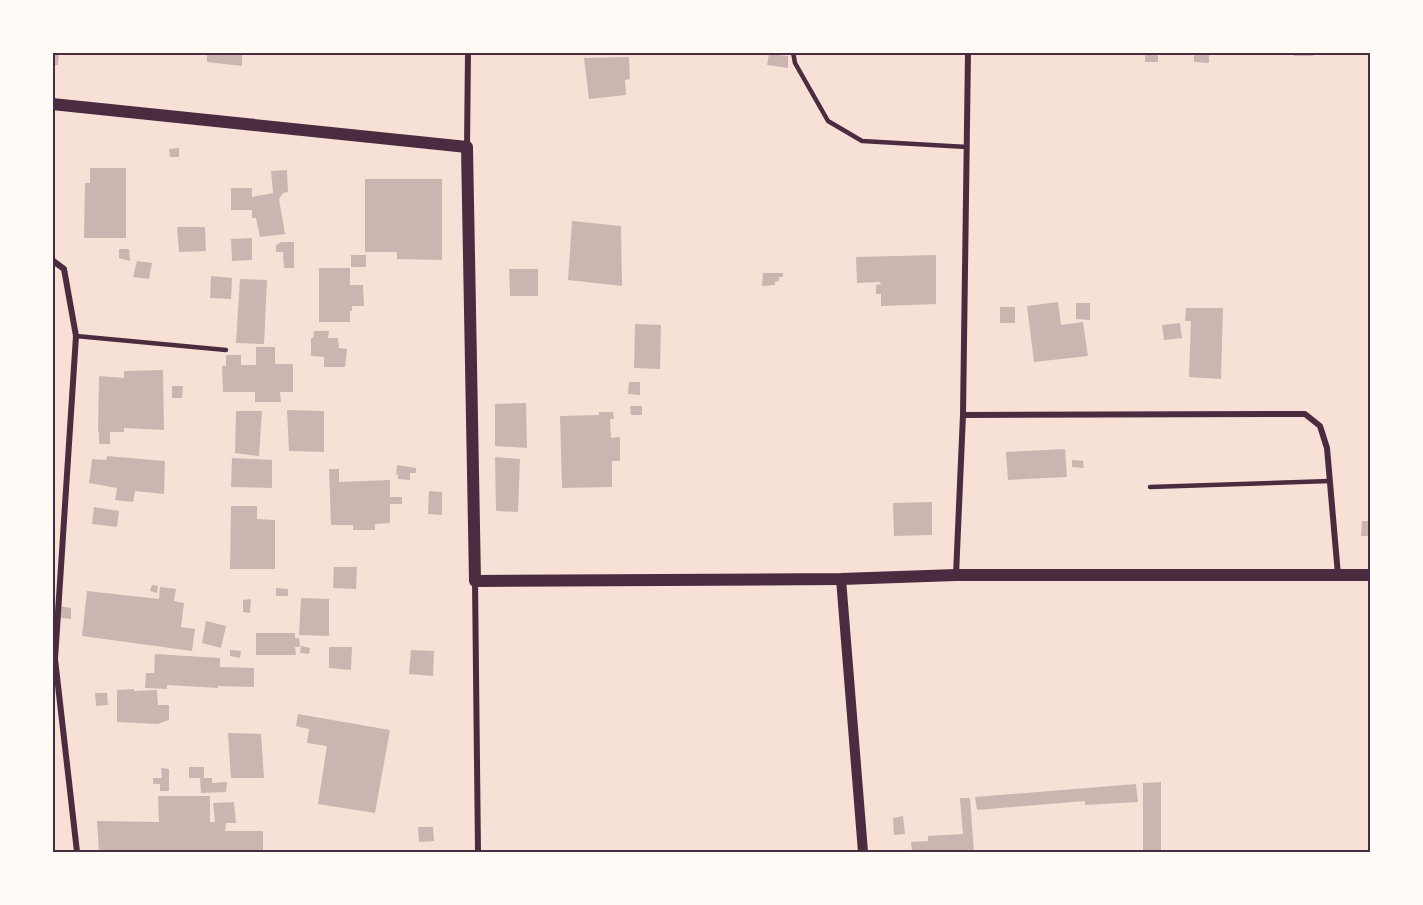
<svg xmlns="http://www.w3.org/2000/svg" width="1423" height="905" viewBox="0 0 1423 905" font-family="Helvetica,sans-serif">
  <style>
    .building { fill: #ccb4b1 }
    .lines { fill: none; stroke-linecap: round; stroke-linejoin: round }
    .service { stroke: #4a2c40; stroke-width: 4.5 }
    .minor { stroke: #4a2c40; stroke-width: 6 }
    .tertiary { stroke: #4a2c40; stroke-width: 10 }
    .secondary { stroke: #4a2c40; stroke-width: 12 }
    .neatline { fill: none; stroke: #4a2c40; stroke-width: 2 }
  </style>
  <rect width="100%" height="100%" fill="#f7e1d7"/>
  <g class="building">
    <path d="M52 52H59L58 65H52Z"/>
    <path d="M207 52H242V66L207 62Z"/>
    <rect x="1145" y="52" width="13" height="10"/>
    <path d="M1194 52H1209V63L1194 62Z"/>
    <rect x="1294" y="52" width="19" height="4"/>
    <path d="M769 54 788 56V68L767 65Z"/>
    <path d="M629 57 630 79 625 80 626 95 589 99 584 58Z"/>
    <path d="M179 148V157H170L169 149Z"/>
    <path d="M90 168H126V238H84L85 183H90Z"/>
    <path d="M287 170 288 192 283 193 279 199 285 234 260 237 256 218H252V210H231V188H252V197L273 193 271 171Z"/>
    <path d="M365 179H442V260L397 259V252H365Z"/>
    <path d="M572 221 621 226 622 286 568 280Z"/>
    <path d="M177 227H205L206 251 179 252Z"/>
    <path d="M252 238V260L232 261 231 239Z"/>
    <path d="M281 242H294V268H284L283 252H276V245Z"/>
    <path d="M119 249H129L130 261 119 258Z"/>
    <rect x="351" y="255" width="15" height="12"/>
    <path d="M936 255V304L881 306V294H876V285L881 284 880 282 857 283 856 257Z"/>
    <path d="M137 261 152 263 149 279 133 277Z"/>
    <path d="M319 268H350V285H363L364 306H352V311H350V322H319Z"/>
    <path d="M509 269H538V296H510Z"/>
    <path d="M763 273H783V277H779V281L775 282V285L762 286Z"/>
    <path d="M211 276 232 278 231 299 210 298Z"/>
    <path d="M240 279 267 280 264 344 236 343Z"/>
    <path d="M1058 302 1061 325 1083 322 1088 356 1034 362 1027 306Z"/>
    <path d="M1076 303H1090V320L1076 319Z"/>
    <rect x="1000" y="307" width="15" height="16"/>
    <path d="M1186 308H1223L1221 379 1189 377 1191 321H1185Z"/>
    <path d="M1180 323 1182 338 1164 340 1162 325Z"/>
    <path d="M635 324 661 325 660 369 634 368Z"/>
    <path d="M314 331H329L328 338H338L339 348 347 349 345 367H324V357L311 356V338H313Z"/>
    <path d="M256 347H275V364H293V392H280L281 402H255V392H223L222 366H226V355H241V365H256Z"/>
    <path d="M163 370 164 430 124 428V432H110V444H99V432L98 433 99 376 124 378V371Z"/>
    <path d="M629 382H640V395L628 394Z"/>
    <path d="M172 386H183L182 398H172Z"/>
    <path d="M526 403 527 448 495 446V404Z"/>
    <path d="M630 406H642V415H631Z"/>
    <path d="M287 410 324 411V452L289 451Z"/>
    <path d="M236 411H262L259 456 235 453Z"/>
    <path d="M599 412H613L614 419H610L611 438 620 437V461H612V487L562 488 560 416 599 415Z"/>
    <path d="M1065 449 1067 477 1008 480 1006 452Z"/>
    <path d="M107 456 165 461 164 494 135 491 133 502 115 500 117 488 89 483 92 459 106 460Z"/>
    <path d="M495 457 520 459 518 512 496 511Z"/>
    <path d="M232 458 272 460V488L231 487Z"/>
    <path d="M1072 460 1083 461 1084 468 1072 467Z"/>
    <path d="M397 465 416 468V473H410V480L398 479V474L396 475Z"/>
    <path d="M329 469H339V482L390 480V497H402V504H390V523L375 524V530H353V525H331Z"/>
    <path d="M429 491 442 492V515L428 514Z"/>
    <path d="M932 502V535L894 536 893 503Z"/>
    <path d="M231 506H257V519L275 520V569H230Z"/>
    <path d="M94 507 119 511 117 527 92 524Z"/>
    <path d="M1362 521H1370V536H1361Z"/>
    <path d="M334 567H357L356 589 333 588Z"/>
    <path d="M152 585 158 586 157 593 150 591Z"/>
    <path d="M160 587 176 589 174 601 184 603 181 627 195 629 192 651 82 636 87 591 159 599Z"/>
    <path d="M276 588 288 589V596H276Z"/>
    <path d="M301 598 329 599V636L299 635Z"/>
    <path d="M251 599 250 613 243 612V600Z"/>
    <path d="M52 605 71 608V619L52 617Z"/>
    <path d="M206 621 226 626 221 648 202 643Z"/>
    <path d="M256 633H295V638H299L300 647H295L296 655H256Z"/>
    <path d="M301 646 310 648 309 654 300 653Z"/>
    <path d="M329 647H352L351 670 329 668Z"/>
    <path d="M230 650 241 651 240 658 230 656Z"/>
    <path d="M411 650 434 651 433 676 409 674Z"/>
    <path d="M155 654 220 658V667L254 668V687L218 686V688L167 685V689L145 688 146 673H154Z"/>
    <path d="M134 689V691L157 690 158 705H169V720L158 724 117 722V690Z"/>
    <path d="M95 693H107L108 705 96 706Z"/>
    <path d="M298 714 390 730 375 813 318 804 327 746 307 743 309 729 296 726Z"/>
    <path d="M228 733 261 734 264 778H231Z"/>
    <path d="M189 767H204V778H212V783L227 782 226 792 201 793 200 778H189Z"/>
    <path d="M161 768 169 769V791H160V784H153V778H162Z"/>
    <path d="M1161 782V852H1143V783Z"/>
    <path d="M1136 784 1138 802 1085 805V801L977 810 975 797Z"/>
    <path d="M158 796H210V822H215L213 803 234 802 236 823H226L225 831H263V852H99L97 821 159 822Z"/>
    <path d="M960 798H970L974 852H912L911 842 928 841V836L963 834Z"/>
    <path d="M903 816 905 834 894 835 893 818Z"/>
    <path d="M418 827H433L434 841 419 842Z"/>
  </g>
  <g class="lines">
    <g class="service">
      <path d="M793 52 795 63 828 121 862 141 967 147"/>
      <path d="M76 336 226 350"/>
      <path d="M1150 487 1330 481"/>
    </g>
    <g class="minor">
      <path d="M467 147 468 52"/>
      <path d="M52 260 64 269 76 336 55 659 77 852"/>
      <path d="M963 415 1305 414 1320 426 1327 448 1338 575"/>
      <path d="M956 575 963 415 968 52"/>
      <path d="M475 581 478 852"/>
    </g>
    <path class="tertiary" d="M841 579 863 852"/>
    <path class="secondary" d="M52 104 467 147 475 581 841 579 956 575H1370"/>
  </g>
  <rect width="1423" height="905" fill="none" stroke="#fffaf5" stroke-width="108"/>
  <rect x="54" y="54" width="1315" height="797" class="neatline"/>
</svg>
